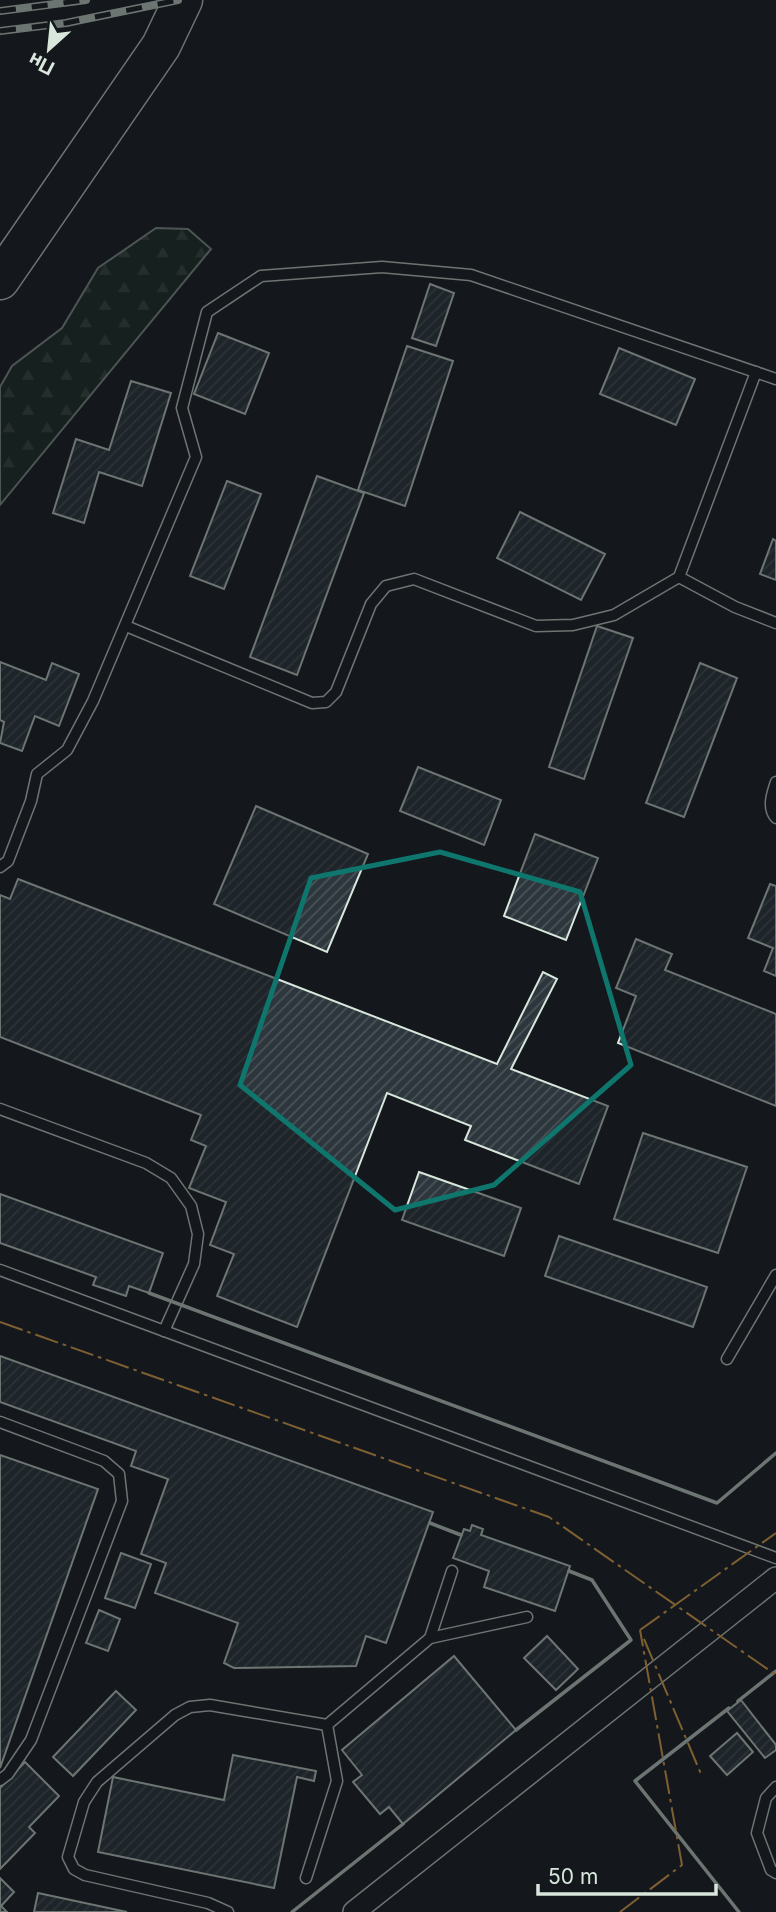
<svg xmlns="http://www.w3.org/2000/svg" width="776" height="1912" viewBox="0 0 776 1912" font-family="Inter,sans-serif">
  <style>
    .forest { fill: url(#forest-firs); stroke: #939e99; stroke-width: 2 }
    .building { fill: url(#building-hatch); stroke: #d8e6dc; stroke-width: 2 }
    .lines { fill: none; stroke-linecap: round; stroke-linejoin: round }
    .lane-casing { stroke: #d8e6dc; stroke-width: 13 }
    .street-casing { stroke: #d8e6dc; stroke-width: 24 }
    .highway-casing { stroke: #d8e6dc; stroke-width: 41 }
    .lane { stroke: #14181c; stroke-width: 10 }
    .street { stroke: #14181c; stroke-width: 21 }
    .highway { stroke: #14181c; stroke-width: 38 }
    .rail-casing { stroke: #d8e6dc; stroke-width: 8 }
    .rail { stroke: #14181c; stroke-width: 5; stroke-dasharray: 16; stroke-linecap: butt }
    .wall { stroke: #d8e6dc; stroke-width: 3.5 }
    .power { stroke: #ffb74d; stroke-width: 2; stroke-dasharray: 24 5 3.5 5; stroke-linecap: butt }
    .marked { fill: none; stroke: #0f766e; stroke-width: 5; stroke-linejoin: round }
  </style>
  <defs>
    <pattern id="forest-firs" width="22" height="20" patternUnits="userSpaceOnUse" patternTransform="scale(1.75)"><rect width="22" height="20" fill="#1a2d24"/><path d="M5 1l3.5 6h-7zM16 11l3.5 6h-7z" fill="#3b4b43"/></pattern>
    <pattern id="building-hatch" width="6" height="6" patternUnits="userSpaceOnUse" patternTransform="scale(1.75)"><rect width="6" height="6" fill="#2c363c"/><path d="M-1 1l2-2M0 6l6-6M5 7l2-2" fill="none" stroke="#4a5358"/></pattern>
  </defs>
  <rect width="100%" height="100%" fill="#14181c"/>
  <path class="forest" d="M156 228 188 229 211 249 0 505V387L12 366 62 328 98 268Z"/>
  <g class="building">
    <path d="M430 284 454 293 436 346 412 338Z"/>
    <path d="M218 333 269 353 245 414 194 394Z"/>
    <path d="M407 346 453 361 405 506 358 490Z"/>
    <path d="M619 348 695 379 676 425 600 394Z"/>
    <path d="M131 381 171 393 142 486 99 472 84 523 53 513 76 439 109 450Z"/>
    <path d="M317 476 364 493 297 675 250 657Z"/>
    <path d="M227 481 261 494 224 589 190 576Z"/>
    <path d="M520 512 605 554 581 600 497 558Z"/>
    <path d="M773 539 776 541V580L760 574Z"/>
    <path d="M597 626 633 638 584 779 549 767Z"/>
    <path d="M0 662 46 680 52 663 79 674 59 726 35 716 22 751 0 743 4 722 0 720Z"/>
    <path d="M700 663 737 678 684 817 646 803Z"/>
    <path d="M418 767 501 800 484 845 400 811Z"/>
    <path d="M256 806 368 854 327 952 214 904Z"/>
    <path d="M535 834 598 858 566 940 504 916Z"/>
    <path d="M18 879 497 1064 543 972 557 979 511 1069 608 1106 579 1184 465 1140 471 1126 387 1093 297 1327 217 1296 234 1254 210 1245 226 1202 189 1188 206 1146 191 1140 201 1115 0 1037V895L10 899Z"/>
    <path d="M770 884 776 886V976L764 971 773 948 748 938Z"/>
    <path d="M636 939 672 954 665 970 776 1014V1106L618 1043 636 996 616 988Z"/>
    <path d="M643 1133 747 1167 718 1253 614 1219Z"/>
    <path d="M419 1172 521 1208 504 1256 402 1220Z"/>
    <path d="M0 1194 163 1253 149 1293 129 1286 126 1296 93 1285 96 1277 0 1243Z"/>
    <path d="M559 1236 707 1287 693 1327 545 1276Z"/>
    <path d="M0 1356 433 1512 386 1643 366 1636 356 1666 234 1668 224 1663 238 1623 155 1593 166 1563 141 1554 168 1479 131 1466 136 1451 0 1402Z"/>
    <path d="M0 1455 98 1489 0 1768Z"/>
    <path d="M472 1525 483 1529 481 1535 570 1566 555 1611 484 1587 489 1571 453 1558 464 1529 470 1531Z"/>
    <path d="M121 1553 151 1564 135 1608 105 1598Z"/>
    <path d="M99 1610 120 1619 108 1651 86 1643Z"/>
    <path d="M547 1636 578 1669 556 1690 524 1658Z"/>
    <path d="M454 1656 516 1730 403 1824 389 1807 380 1814 353 1782 362 1775 342 1750Z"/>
    <path d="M116 1691 136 1710 73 1776 53 1757Z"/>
    <path d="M741 1700 776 1745V1750L765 1758 727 1711Z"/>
    <path d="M737 1733 753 1752 727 1775 710 1756Z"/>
    <path d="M233 1755 316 1771 314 1781 297 1777 274 1888 98 1852 113 1777 224 1800Z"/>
    <path d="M25 1762 59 1796 29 1827 35 1833 0 1869V1788Z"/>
    <path d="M0 1878 14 1892 1 1906 7 1912H0Z"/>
    <path d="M38 1893 127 1912H34Z"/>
  </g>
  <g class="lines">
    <defs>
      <g id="lane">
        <path d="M679 577 735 607 776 623"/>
        <path d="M126 626 312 703 326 702 336 692 371 604 386 586 414 579 536 626 573 625 614 615 679 577 756 372"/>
        <path d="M776 782C772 794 767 808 776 818"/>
        <path d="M0 867 8 861 31 801 37 774 67 750 93 701 196 457 182 408 207 312 261 276 382 267 471 275 776 379"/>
        <path d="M0 1109 146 1163 171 1178 191 1206 198 1234 194 1264 164 1331"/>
        <path d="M0 1270 776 1558"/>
        <path d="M727 1359 776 1275"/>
        <path d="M0 1422 104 1461 119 1474 122 1501 31 1740 8 1774 0 1780"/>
        <path d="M430 1638 527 1617"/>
        <path d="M776 1787 766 1798 757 1833 771 1870 776 1873"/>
        <path d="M306 1878 337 1781 327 1725"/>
        <path d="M228 1912 208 1903 85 1875 74 1869 68 1857 84 1802 97 1782 175 1715 190 1707 210 1705 327 1725 430 1638 452 1571"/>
      </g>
      <path id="street" d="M354 1912 776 1578"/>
      <path id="highway" d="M0 280 161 46 183 0"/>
    </defs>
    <use href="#lane" class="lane-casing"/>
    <use href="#street" class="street-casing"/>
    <use href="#highway" class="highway-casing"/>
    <use href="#lane" class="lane"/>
    <use href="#street" class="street"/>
    <use href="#highway" class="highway"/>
    <defs>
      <g id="rail">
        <path d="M0 11 86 0"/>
        <path d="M0 31 66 23 178 0"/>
      </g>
    </defs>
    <use href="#rail" class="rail-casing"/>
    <use href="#rail" class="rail"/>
    <g class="wall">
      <path d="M149 1293 717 1503 776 1453"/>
      <path d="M430 1523 461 1535"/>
      <path d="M738 1701 776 1671"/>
      <path d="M729 1708 635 1781 739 1912"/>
      <path d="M516 1730 631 1640 592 1580 569 1571"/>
      <path d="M292 1912 403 1824"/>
    </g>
    <g class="power">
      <path d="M0 1322 549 1517 776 1675"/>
      <path d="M640 1630 776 1533"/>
      <path d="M644 1639 701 1774"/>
      <path d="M620 1912 682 1865 640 1630"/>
    </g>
  </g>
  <path d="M0 0H776V1912H0ZM440 852 580 892 631 1065 494 1185 395 1210 240 1085 311 878Z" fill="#14181c" fill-opacity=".55" fill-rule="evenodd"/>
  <path class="marked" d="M440 852 580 892 631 1065 494 1185 395 1210 240 1085 311 878Z"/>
  <g transform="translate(49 49) rotate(207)" stroke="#14181c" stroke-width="5" paint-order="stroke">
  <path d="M0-5L12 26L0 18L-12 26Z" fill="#d8e6dc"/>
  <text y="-10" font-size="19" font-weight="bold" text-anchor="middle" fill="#d8e6dc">Пн</text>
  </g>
  <path d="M538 1884v10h178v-10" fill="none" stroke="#d8e6dc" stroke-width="3.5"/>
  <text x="548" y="1884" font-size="21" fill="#d8e6dc" stroke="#14181c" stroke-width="5" paint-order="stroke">50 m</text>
</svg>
